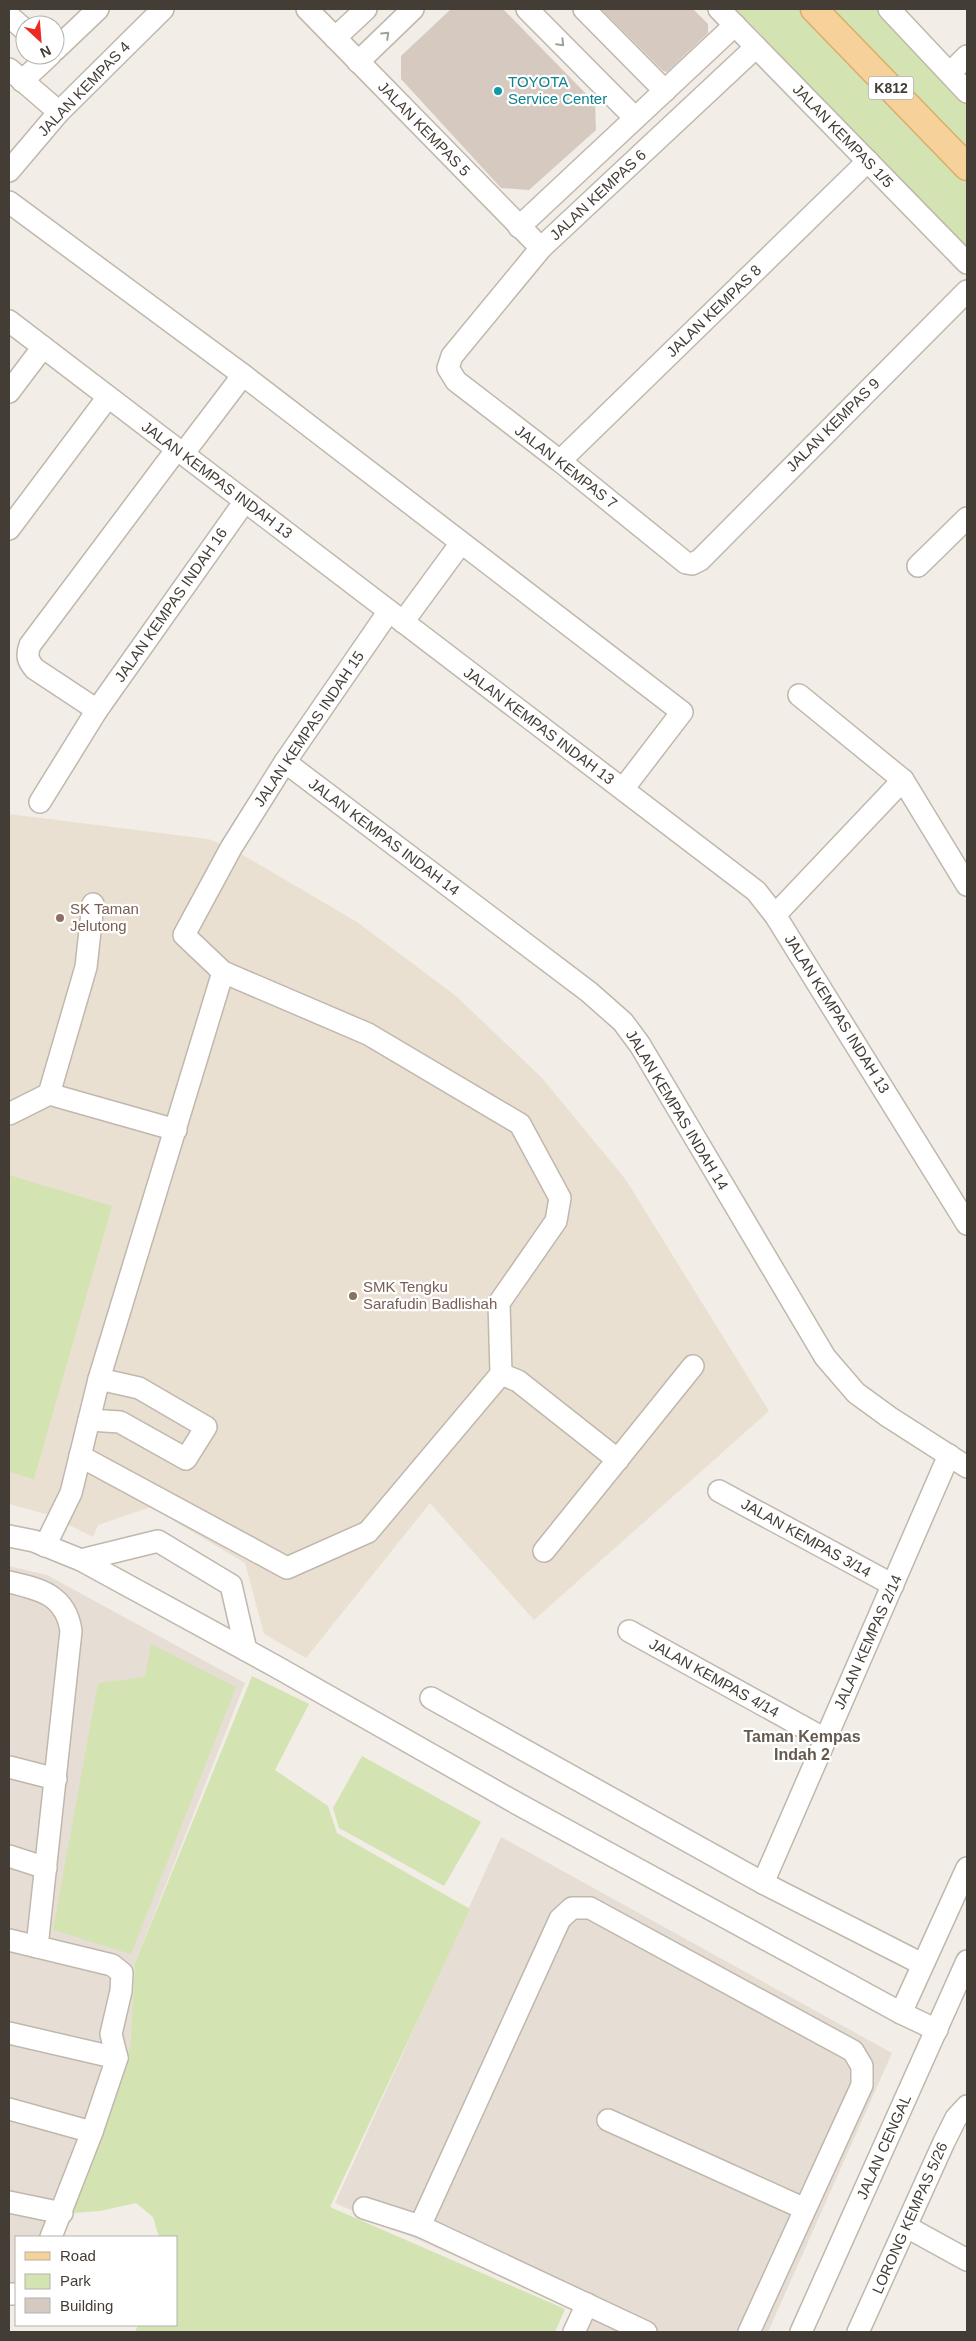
<svg xmlns="http://www.w3.org/2000/svg" width="976" height="2341" viewBox="0 0 976 2341" font-family="Helvetica,sans-serif">
  <style>
    .residential { fill: #e6ded5 }
    .education { fill: #eae0d1 }
    .green { fill: #d3e4b2 }
    .building { fill: #d6cac0 }
    .lines { fill: none; stroke-linecap: round; stroke-linejoin: round }
    .minor-casing { stroke: #c0b7ad; stroke-width: 24 }
    .major-casing { stroke: #dbac6b; stroke-width: 29 }
    .minor { stroke: #fff; stroke-width: 21 }
    .major { stroke: #f7d19a; stroke-width: 26 }
    .oneway { stroke: #a29e9a }
    .culture-dot { fill: #0f9aa8; stroke: #fff; stroke-width: 2 }
    .education-dot { fill: #8d6e63; stroke: #fff; stroke-width: 2 }
    .labels { text-anchor: middle; stroke-width: 4.5; stroke-linejoin: round; paint-order: stroke }
    .shield { fill: #fff; stroke: #7c7772; stroke-width: 1 }
    .shield-label { font-size: 14px; font-weight: bold; fill: #443d36 }
    .culture-label { font-size: 15px; fill: #0d838f; stroke: #fff; text-anchor: start }
    .street-label { font-size: 15px; fill: #443d36; stroke: #fff }
    .education-label { font-size: 15px; fill: #785e54; stroke: #fff; text-anchor: start }
    .neighbourhood-label { font-size: 16px; font-weight: bold; fill: #665a4e; stroke: #fff }
  </style>
  <rect width="100%" height="100%" fill="#f2ede6"/>
  <g class="residential">
    <path d="M9 1566 47 1575 245 1683 135 1963 130 2047 58 2237H16V2283L9 2282Z"/>
    <path d="M501 1837 892 2053 768 2332H562L573 2308 335 2203Z"/>
  </g>
  <path class="education" d="M9 814 208 839 231 848 357 922 456 996 543 1079 626 1180 769 1411 534 1620 430 1503 306 1658 264 1634 245 1563 151 1507 98 1525 93 1537 49 1515 9 1504Z"/>
  <g class="green">
    <path d="M719 9H806L967 175V263Z"/>
    <path d="M814 9H889L967 92V167Z"/>
    <path d="M9 1175 112 1206 34 1479 9 1472Z"/>
    <path d="M151 1644 236 1687 131 1954 53 1930 98 1683 145 1677Z"/>
    <path d="M252 1676 309 1704 275 1770 328 1806 337 1833 470 1909 330 2207 565 2309 555 2332H135L138 2325H176V2237H159L153 2217 136 2203 100 2211 72 2213 130 2047 135 1963Z"/>
    <path d="M362 1756 481 1822 444 1886 339 1828 333 1808Z"/>
  </g>
  <g class="building">
    <path d="M451 9H503L595 103 596 130 529 190 501 188 401 79V56Z"/>
    <path d="M601 9H693L708 24V33L667 72 663 71Z"/>
  </g>
  <g class="lines">
    <defs>
      <g id="minor">
        <path d="M307 9 541 248"/>
        <path d="M527 9 635 118"/>
        <path d="M584 9 665 91"/>
        <path d="M719 9 967 263"/>
        <path d="M889 9 967 92"/>
        <path d="M9 16 25 30"/>
        <path d="M335 38 366 9"/>
        <path d="M756 47 541 248 452 356 448 368 456 381 560 461 686 563 692 564 700 560 967 291"/>
        <path d="M55 50 98 9"/>
        <path d="M358 62 413 9"/>
        <path d="M9 69 59 112"/>
        <path d="M950 73 967 56"/>
        <path d="M22 81 50 55"/>
        <path d="M9 171 59 112 163 9"/>
        <path d="M9 202 243 375 682 712 623 789"/>
        <path d="M519 227 735 25"/>
        <path d="M9 321 756 891 775 915 967 1224"/>
        <path d="M9 392 43 347"/>
        <path d="M183 454 243 375"/>
        <path d="M560 461 868 161"/>
        <path d="M9 529 108 397"/>
        <path d="M918 566 967 518"/>
        <path d="M403 622 461 543"/>
        <path d="M799 695 903 780 967 885"/>
        <path d="M97 710 35 669C28 661 26 656 30 645L177 449"/>
        <path d="M285 762 589 992 623 1022 640 1045 825 1357 856 1393 889 1417 967 1467"/>
        <path d="M40 802 97 710 245 501"/>
        <path d="M775 915 903 780"/>
        <path d="M49 1094 86 967 93 904"/>
        <path d="M9 1114 49 1094 176 1130"/>
        <path d="M501 1374 518 1381 618 1460"/>
        <path d="M89 1420 120 1422 186 1459 206 1427 139 1388 99 1379"/>
        <path d="M80 1456 287 1568 368 1532 501 1374 499 1303 556 1221 560 1198 520 1124 368 1034 223 972 184 935 231 848 285 762 389 611"/>
        <path d="M719 1491 893 1585"/>
        <path d="M9 1536 34 1541 81 1560 275 1666 518 1804 901 2013 937 2030"/>
        <path d="M45 1546 71 1493 99 1379 223 972"/>
        <path d="M544 1551 693 1366"/>
        <path d="M81 1560 158 1541 231 1585 246 1650"/>
        <path d="M9 1582C40 1589 66 1595 71 1631L37 1947"/>
        <path d="M629 1631 825 1739"/>
        <path d="M431 1698 763 1883 922 1964"/>
        <path d="M9 1767 56 1779"/>
        <path d="M9 1856 46 1868"/>
        <path d="M763 1883 949 1455"/>
        <path d="M9 1940 112 1965 122 1973 121 1991 111 2034 117 2058 92 2132 51 2237"/>
        <path d="M901 2013 967 1868"/>
        <path d="M9 2033 117 2058"/>
        <path d="M9 2109 92 2132"/>
        <path d="M608 2120 805 2209"/>
        <path d="M9 2202 62 2213"/>
        <path d="M364 2208 420 2226 646 2332"/>
        <path d="M420 2226 560 1919 572 1908H590L853 2051 862 2066V2085L749 2332"/>
        <path d="M907 2227 967 2260"/>
        <path d="M9 2294H16"/>
        <path d="M574 2332 587 2304"/>
        <path d="M801 2332 967 1961"/>
        <path d="M858 2332 944 2142 956 2118 967 2106"/>
      </g>
      <path id="major" d="M814 9 967 167"/>
    </defs>
    <use href="#minor" class="minor-casing"/>
    <use href="#major" class="major-casing"/>
    <use href="#minor" class="minor"/>
    <use href="#major" class="major"/>
  </g>
  <defs><path id="oneway-chevron" d="M-2-3.5L2.5 0L-2 3.5" fill="none" stroke-width="1.6" stroke-linecap="round" stroke-linejoin="round" transform="scale(1.25)"/></defs>
  <g class="oneway">
    <use href="#oneway-chevron" transform="translate(386 35) rotate(-44)"/>
    <use href="#oneway-chevron" transform="translate(561 43) rotate(45)"/>
  </g>
  <circle class="culture-dot" cx="498" cy="91" r="5"/>
  <g class="education-dot">
    <circle cx="60" cy="918" r="5"/>
    <circle cx="353" cy="1296" r="5"/>
  </g>
  <g class="labels">
    <rect class="shield" x="868.5" y="76.5" width="45" height="23" rx="4"/>
    <g class="shield-label">
      <text x="891" y="93">K812</text>
    </g>
    <g class="culture-label">
      <text x="508" y="87">TOYOTA<tspan x="508" dy="17">Service Center</tspan></text>
    </g>
    <g class="street-label">
      <text transform="translate(84 89) rotate(-46)" y="5">JALAN KEMPAS 4</text>
      <text transform="translate(424 129) rotate(46)" y="5">JALAN KEMPAS 5</text>
      <text transform="translate(843 136) rotate(46)" y="5">JALAN KEMPAS 1/5</text>
      <text transform="translate(598 195) rotate(-43)" y="5">JALAN KEMPAS 6</text>
      <text transform="translate(714 311) rotate(-44)" y="5">JALAN KEMPAS 8</text>
      <text transform="translate(833 425) rotate(-45)" y="5">JALAN KEMPAS 9</text>
      <text transform="translate(566 467) rotate(38)" y="5">JALAN KEMPAS 7</text>
      <text transform="translate(217 480) rotate(37)" y="5">JALAN KEMPAS INDAH 13</text>
      <text transform="translate(171 605) rotate(-55)" y="5">JALAN KEMPAS INDAH 16</text>
      <text transform="translate(539 726) rotate(37)" y="5">JALAN KEMPAS INDAH 13</text>
      <text transform="translate(309 729) rotate(-56)" y="5">JALAN KEMPAS INDAH 15</text>
      <text transform="translate(384 837) rotate(37)" y="5">JALAN KEMPAS INDAH 14</text>
      <text transform="translate(837 1014) rotate(58)" y="5">JALAN KEMPAS INDAH 13</text>
      <text transform="translate(677 1110) rotate(59)" y="5">JALAN KEMPAS INDAH 14</text>
      <text transform="translate(806 1538) rotate(29)" y="5">JALAN KEMPAS 3/14</text>
      <text transform="translate(868 1642) rotate(-66)" y="5">JALAN KEMPAS 2/14</text>
      <text transform="translate(714 1678) rotate(29)" y="5">JALAN KEMPAS 4/14</text>
      <text transform="translate(884 2147) rotate(-66)" y="5">JALAN CENGAL</text>
      <text transform="translate(910 2218) rotate(-66)" y="5">LORONG KEMPAS 5/26</text>
    </g>
    <g class="education-label">
      <text x="70" y="914">SK Taman<tspan x="70" dy="17">Jelutong</tspan></text>
      <text x="363" y="1292">SMK Tengku<tspan x="363" dy="17">Sarafudin Badlishah</tspan></text>
    </g>
    <g class="neighbourhood-label">
      <text x="802" y="1742">Taman Kempas<tspan x="802" dy="18">Indah 2</tspan></text>
    </g>
  </g>
  <rect width="976" height="2341" fill="none" stroke="#443d36" stroke-width="20"/>
  <rect x="15" y="2236" width="162" height="90" fill="#ffffff" stroke="#b4b1af"/>
  <rect x="25" y="2252" width="25" height="8" fill="#f7d19a" stroke="#b4b1af"/>
  <text x="60" y="2261" font-size="15" fill="#443d36">Road</text>
  <rect x="25" y="2274" width="25" height="15" fill="#d3e4b2" stroke="#b4b1af"/>
  <text x="60" y="2286" font-size="15" fill="#443d36">Park</text>
  <rect x="25" y="2298" width="25" height="15" fill="#d6cac0" stroke="#b4b1af"/>
  <text x="60" y="2311" font-size="15" fill="#443d36">Building</text>
  <g transform="translate(40 40) rotate(154)"><circle r="24" fill="#ffffff" stroke="#b4b1af"/>
  <path d="M0-4L9 19L0 12L-9 19Z" fill="#eb2a24"/>
  <text y="-8" font-size="14" font-weight="bold" text-anchor="middle" fill="#443d36">N</text>
  </g>
</svg>
